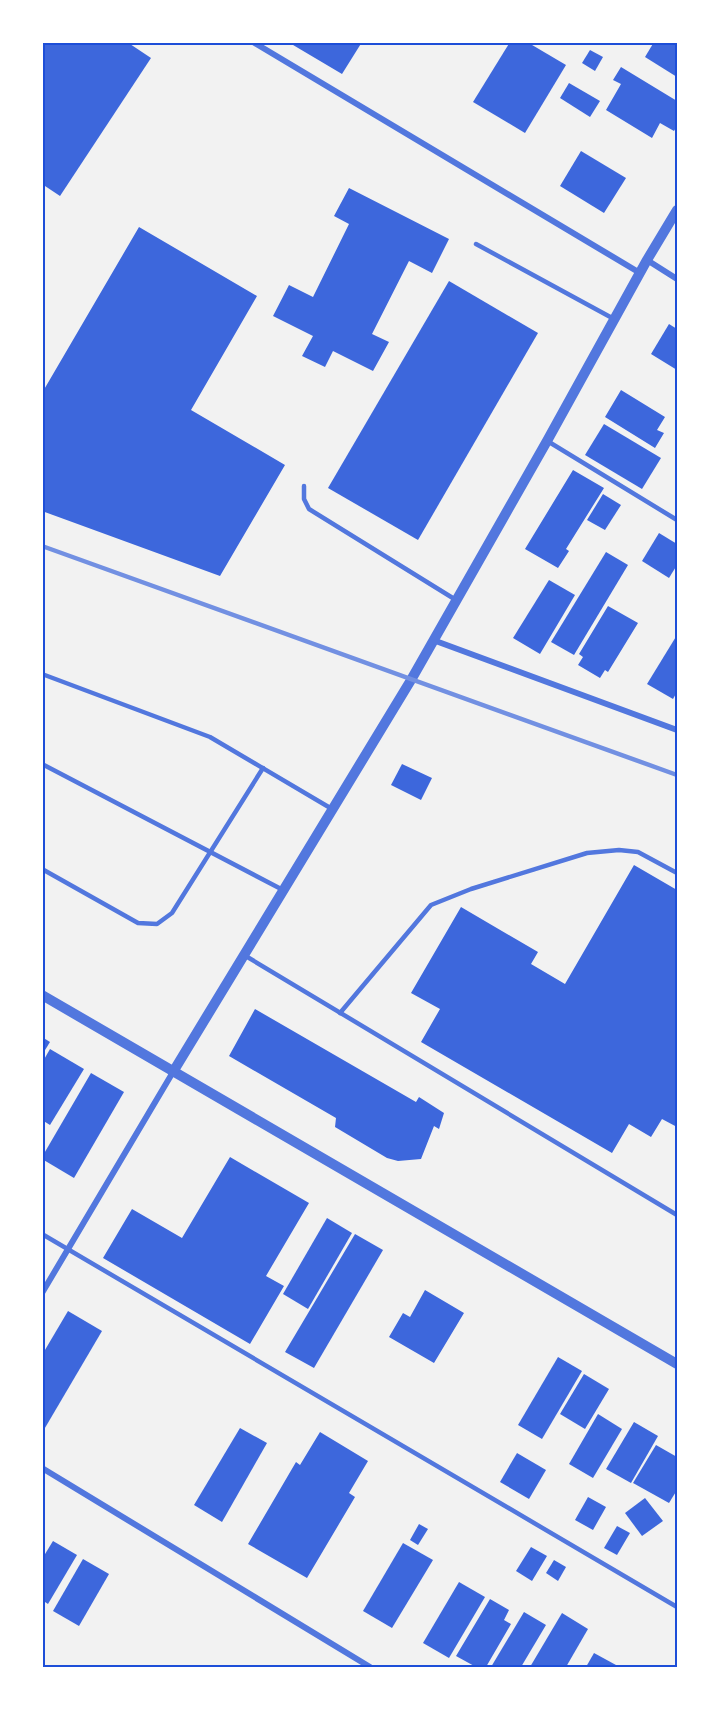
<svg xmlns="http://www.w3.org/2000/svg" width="719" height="1709" viewBox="0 0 719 1709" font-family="'Source Sans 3',sans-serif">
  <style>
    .building { fill: #3d67dc }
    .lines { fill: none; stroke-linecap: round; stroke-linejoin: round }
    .service { stroke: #5277de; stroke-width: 4.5 }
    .minor { stroke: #5277de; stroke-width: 6 }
    .tertiary { stroke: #5277de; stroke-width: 10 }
    .rail { stroke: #7290e2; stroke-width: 4.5 }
    .neatline { fill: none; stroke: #1d4ed8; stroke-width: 2 }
  </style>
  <rect width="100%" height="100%" fill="#f2f2f2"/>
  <g class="building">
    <path d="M42 42H127L151 58 60 196 42 184Z"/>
    <path d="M288 42H362L342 74Z"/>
    <path d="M510 42H527L566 65 525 133 473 102Z"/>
    <path d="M654 42H677V77L645 57Z"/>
    <path d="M590 50 603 57 595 71 582 63Z"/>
    <path d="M621 67 677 101V126L674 131 660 123 652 138 606 110 621 84 613 80Z"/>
    <path d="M569 83 600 101 590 117 560 98Z"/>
    <path d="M581 151 626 178 604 213 560 186Z"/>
    <path d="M349 188 449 239 432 273 409 261 372 334 389 342 373 371 333 351 325 367 302 356 313 336 273 316 289 285 313 297 349 224 334 216Z"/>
    <path d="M139 227 257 296 191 410 285 465 220 576 42 511V393Z"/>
    <path d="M449 281 538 333 418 540 328 488Z"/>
    <path d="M669 324 677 329V370L651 354Z"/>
    <path d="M621 390 665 417 657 430 664 433 655 448 605 417Z"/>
    <path d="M604 424 661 458 642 489 585 455Z"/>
    <path d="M573 470 604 488 566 549 569 551 558 568 525 549Z"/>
    <path d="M603 494 621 505 605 530 587 520Z"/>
    <path d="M659 533 677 544V565L669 578 642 561Z"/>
    <path d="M606 552 628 565 574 655 551 642Z"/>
    <path d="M549 580 575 595 540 654 513 638Z"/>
    <path d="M608 606 638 623 608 672 605 670 600 678 578 665 583 657 579 654Z"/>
    <path d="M677 635V692L673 699 647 684Z"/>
    <path d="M402 764 432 778 421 800 391 785Z"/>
    <path d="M634 865 677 890V1127L662 1119 651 1137 629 1124 612 1153 421 1042 440 1009 411 993 461 907 538 952 531 964 565 984Z"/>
    <path d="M255 1009 416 1102 419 1097 444 1113 439 1129 434 1126 421 1159 398 1161 387 1158 335 1127 336 1118 229 1056Z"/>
    <path d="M42 1037 50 1042 42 1055Z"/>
    <path d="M50 1049 84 1069 50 1125 42 1120V1063Z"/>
    <path d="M91 1073 124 1092 74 1178 42 1159V1157Z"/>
    <path d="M230 1157 309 1203 266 1276 284 1286 250 1344 103 1258 132 1209 182 1238Z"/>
    <path d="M327 1218 352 1233 308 1309 283 1294Z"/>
    <path d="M355 1234 383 1250 314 1368 285 1352Z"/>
    <path d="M425 1290 464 1313 434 1363 389 1337 403 1313 410 1317Z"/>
    <path d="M68 1311 102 1331 42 1433V1355Z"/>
    <path d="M558 1357 582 1371 542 1439 518 1425Z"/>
    <path d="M584 1374 609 1389 585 1429 560 1414Z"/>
    <path d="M598 1414 622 1429 593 1478 569 1464Z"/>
    <path d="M634 1422 658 1436 631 1483 606 1469Z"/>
    <path d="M240 1428 267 1443 222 1522 194 1505Z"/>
    <path d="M320 1432 368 1461 349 1493 355 1497 307 1578 248 1544 296 1462 300 1465Z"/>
    <path d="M656 1445 677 1457V1490L669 1503 633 1483Z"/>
    <path d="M517 1453 546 1470 529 1499 500 1482Z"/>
    <path d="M588 1497 606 1507 593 1530 575 1520Z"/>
    <path d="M645 1498 663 1521 642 1536 625 1513Z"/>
    <path d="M419 1524 428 1529 418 1545 410 1540Z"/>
    <path d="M617 1526 630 1533 617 1555 604 1548Z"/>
    <path d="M53 1541 77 1555 48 1604 42 1600V1559Z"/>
    <path d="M403 1543 433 1560 392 1628 363 1611Z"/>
    <path d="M531 1547 547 1556 532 1581 516 1571Z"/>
    <path d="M83 1559 109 1574 79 1626 53 1611Z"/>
    <path d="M554 1560 566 1567 558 1581 546 1573Z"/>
    <path d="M459 1582 485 1597 449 1658 423 1643Z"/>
    <path d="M490 1599 509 1610 504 1620 511 1624 486 1667H476L456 1656Z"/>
    <path d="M524 1612 546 1625 521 1667H491Z"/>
    <path d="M562 1613 588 1629 566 1667H530Z"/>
    <path d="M594 1653 616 1665 615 1667H586Z"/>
  </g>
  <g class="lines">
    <g class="service">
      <path d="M476 244 614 319"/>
      <path d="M549 442 677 520"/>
      <path d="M304 486V499L309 509 456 600"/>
      <path d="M42 674 210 737 332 809"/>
      <path d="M42 764 283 890"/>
      <path d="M42 869 138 923 157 924 172 913 263 768"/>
      <path d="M244 955 677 1215"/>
      <path d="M340 1013 431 905 471 889 587 853 619 850 638 852 677 873"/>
      <path d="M42 1234 677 1607"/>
    </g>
    <g class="minor">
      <path d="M253 42 640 273"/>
      <path d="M647 260 677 279"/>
      <path d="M433 640 677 730"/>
      <path d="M42 1293 173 1072"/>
      <path d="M42 1468 370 1667"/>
    </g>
    <g class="tertiary">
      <path d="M42 995 677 1364"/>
      <path d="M173 1072 411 680 547 441 647 260 677 210"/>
    </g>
    <path class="rail" d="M42 546 677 775"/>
  </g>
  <rect width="719" height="1709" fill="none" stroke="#ffffff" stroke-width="87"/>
  <rect x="44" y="44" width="632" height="1622" class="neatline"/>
</svg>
